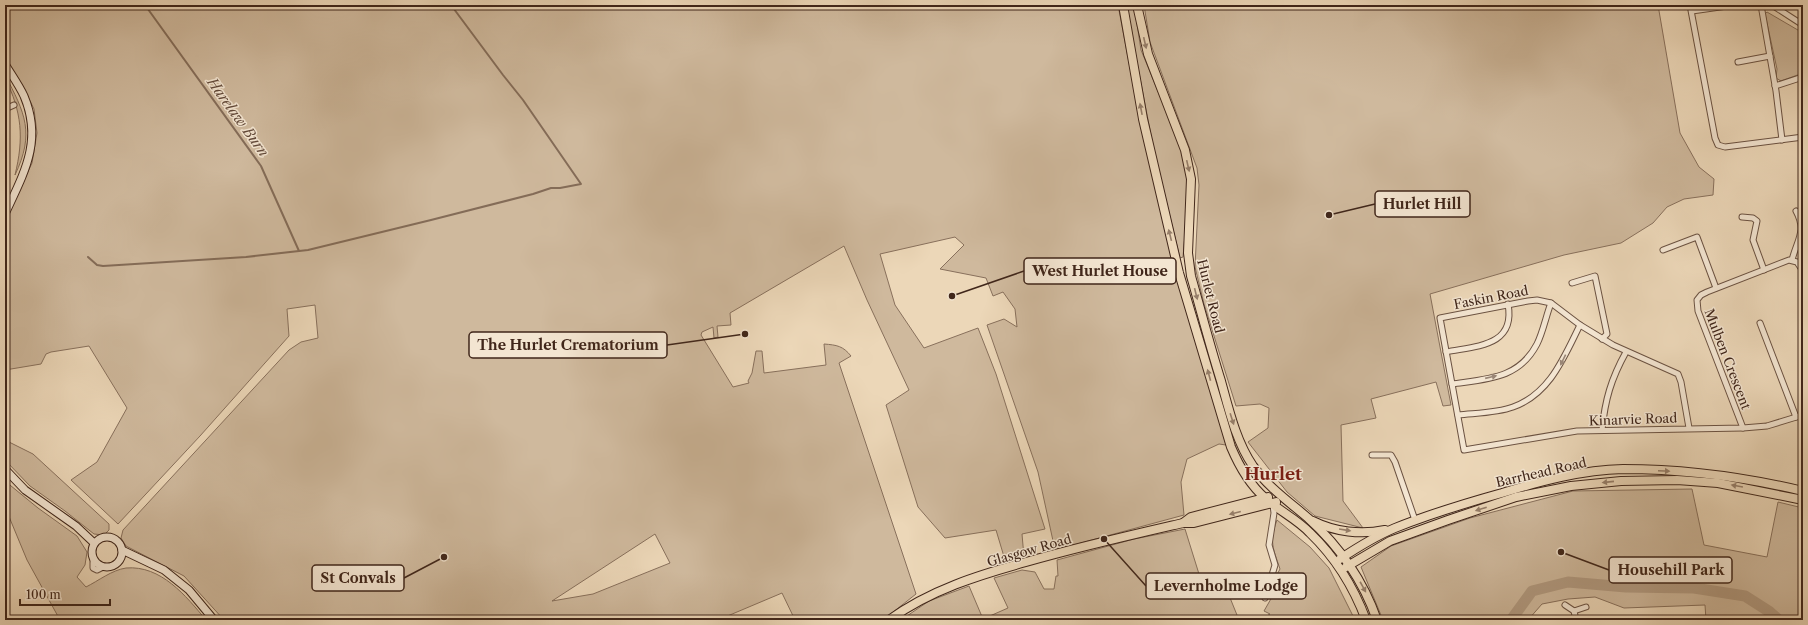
<svg xmlns="http://www.w3.org/2000/svg" width="1808" height="625" viewBox="0 0 1808 625" font-family="'Libre Caslon Text',serif">
  <style>
    .green { fill: #cfb99d; stroke: #88705c; fill-rule: evenodd }
    .lines { fill: none; stroke-linecap: round; stroke-linejoin: round }
    .stream { stroke: #846c58; stroke-width: 2 }
    .river { stroke: #b29b82; stroke-width: 11 }
    .street-casing { stroke: #6b5242; stroke-width: 7 }
    .secondary-casing { stroke: #40261a; stroke-width: 9 }
    .primary-casing { stroke: #40261a; stroke-width: 10 }
    .street { stroke: #f3e5d1; stroke-width: 5 }
    .secondary { stroke: #f3e5d1; stroke-width: 7 }
    .primary { stroke: #ecd7b8; stroke-width: 8 }
    .oneway { fill: #967e69 }
    .oneway2 { fill: #9a8676 }
    .labels { text-anchor: middle; stroke-width: 3; stroke-linejoin: round; paint-order: stroke }
    .street-label { font-size: 13px; fill: #40261a; stroke: #f3e5d1 }
    .water-label { font-size: 14px; font-style: italic; fill: #624939; stroke: #f3e5d1 }
    .district-label { font-size: 17px; font-weight: bold; fill: #7a1f14; stroke: #f3e5d1 }
    .leader { fill: none; stroke: #40261a; stroke-width: 1.5 }
    .callout-dot { fill: #40261a; stroke: #f3e5d1; stroke-width: 1.5 }
    .callout { fill: #f3e5d1; stroke: #40261a; stroke-width: 1.5 }
    .callout-label { font-size: 14px; text-anchor: middle; font-weight: bold; fill: #40261a }
  </style>
  <rect width="100%" height="100%" fill="#ecd7b8"/>
  <filter id="stains"><feTurbulence type="fractalNoise" baseFrequency=".005" numOctaves="4"/><feColorMatrix values="0 0 0 0 .2 0 0 0 0 .09 0 0 0 0 .02 0 0 0 .5 -.17"/></filter>
  <radialGradient id="worn" r=".72"><stop offset=".6" stop-color="#630" stop-opacity="0"/><stop offset="1" stop-color="#630" stop-opacity=".3"/></radialGradient>
  <g class="green">
    <path d="M10 5H1118L1134 89 1226 445 1219 444 1187 459 1181 482 1184 515 1055 550 1038 472 987 325 1004 319 1017 327 1015 309 1003 292 993 296 986 278 940 269 964 245 955 237 880 254 895 305 924 348 978 328 996 374 1045 529 1022 534 1024 557 1005 560 996 530 945 538 918 507 886 405 909 390 867 300 844 246 730 313 731 325 717 326 718 337 714 338 713 327 702 332 701 335 733 387 749 383 748 381 752 373 756 351H762L764 373 826 365 824 344C837 345 843 346 851 356L839 363 916 594 883 620H795L782 593 718 620H224L184 576 126 546 121 538 123 530 289 350 301 342 318 338 315 305 287 309 289 336 200 436 118 524 71 480 97 462 127 408 89 346 51 352 46 354 41 364 5 370V220L32 163 37 133 34 109 27 95 5 57V10ZM655 534 670 563 593 594 552 601Z"/>
    <path d="M1126 5H1134L1141 50 1180 145 1188 181V202L1183 257 1180 258 1154 151Z"/>
    <path d="M1144 5H1658L1680 133 1699 167 1714 179 1713 195 1684 199 1667 207 1653 223 1621 243 1564 255 1430 294 1451 405 1443 406 1436 382 1371 399 1376 418 1341 425 1343 501 1363 528 1315 516 1287 492 1248 442 1268 428 1269 408 1260 404 1236 406 1204 304 1195 267 1199 185 1197 168 1150 42Z"/>
    <path d="M1767 12 1803 33V73L1781 81 1776 78 1777 69 1765 14Z"/>
    <path d="M5 75C25 113 35 133 15 175 24 138 22 112 5 78Z"/>
    <path d="M5 440 33 454 109 524V530L104 535 94 534 65 511 30 486 5 460Z"/>
    <path d="M5 481 38 508 77 536 87 552 85 565 77 577 86 587C98 581 112 570 126 568 161 565 186 596 206 620H60L27 560 5 507Z"/>
    <path d="M1692 489 1704 545 1767 557 1778 502 1803 508V620H1706L1705 605 1624 608 1595 597 1568 599 1542 604 1528 620H1383L1361 567 1391 546 1470 518 1573 491Z"/>
    <path d="M1277 520 1310 547 1329 568 1355 620H1260L1270 614 1264 611 1276 590 1274 580 1280 569C1273 548 1269 542 1277 520Z"/>
    <path d="M1185 529 1199 574 1222 578 1239 620H901L929 601 969 586 983 619 1008 608 994 578 1022 570 1035 572 1044 589H1054L1056 576H1058L1057 560 1134 539Z"/>
  </g>
  <g class="lines">
    <g class="stream">
      <path d="M145 5 261 166 299 251"/>
      <path d="M88 257 97 265 103 266 246 257 308 250 431 220 533 194 551 188H560L581 184 523 100 503 75 451 5"/>
    </g>
    <path class="river" d="M1511 620 1532 591 1568 582 1626 587 1694 588 1745 596 1770 612 1779 620"/>
    <defs>
      <g id="street">
        <path d="M1690 5 1715 138 1718 145 1725 147 1803 137"/>
        <path d="M1761 5 1776 91 1782 140"/>
        <path d="M1772 5 1803 25"/>
        <path d="M1692 11 1734 5"/>
        <path d="M1738 62 1770 56"/>
        <path d="M1775 86 1803 77"/>
        <path d="M5 109 14 105"/>
        <path d="M1742 217 1753 218 1757 221 1753 240 1764 270"/>
        <path d="M1663 250 1697 237 1716 288"/>
        <path d="M1792 260C1797 240 1807 231 1796 211"/>
        <path d="M1572 283 1595 276 1607 334 1602 339"/>
        <path d="M1760 323 1796 417"/>
        <path d="M1446 352C1475 346 1516 347 1508 304"/>
        <path d="M1452 384C1487 379 1519 379 1537 344 1543 332 1546 316 1551 303"/>
        <path d="M1458 415C1476 413 1497 413 1513 407 1550 394 1564 357 1580 325"/>
        <path d="M1689 428 1681 382 1678 374 1613 345 1580 325 1551 303 1537 300 1528 301 1440 318 1464 450 1577 431 1743 428 1767 426 1803 415"/>
        <path d="M1743 428 1698 311 1697 300 1701 295 1707 292 1789 260 1797 262 1803 271"/>
        <path d="M1602 430C1605 400 1611 379 1626 352"/>
        <path d="M1372 455H1391L1395 462 1415 520"/>
        <path d="M93 559V568L97 570 103 567"/>
        <path d="M1265 598 1275 565 1269 545 1274 513 1273 505"/>
        <path d="M1565 605 1574 611 1586 607"/>
        <path d="M1574 611 1576 620"/>
        <path d="M1655 619 1658 620"/>
      </g>
      <g id="secondary">
        <path d="M5 64C11 74 19 85 24 96 43 141 24 173 5 214"/>
        <path d="M5 469 25 490 76 526 94 543"/>
        <circle cx="107" cy="552" r="15"/>
        <path d="M122 550 164 570 189 590 214 620"/>
      </g>
      <g id="primary">
        <path d="M1123 5 1143 119 1179 273 1231 447C1239 466 1249 484 1265 498 1279 511 1297 519 1310 533 1335 557 1354 588 1366 620"/>
        <path d="M1137 5 1148 54 1185 150 1191 179 1188 253 1191 276C1201 311 1210 346 1221 381 1229 410 1236 441 1253 466 1268 487 1288 501 1308 518 1339 546 1363 580 1377 620"/>
        <path d="M1313 521C1335 532 1361 535 1385 530"/>
        <path d="M1183 523 1191 517 1268 497"/>
        <path d="M1340 559C1358 547 1376 536 1395 528 1430 514 1466 503 1502 493 1541 481 1582 470 1623 469 1684 469 1744 477 1803 491"/>
        <path d="M1346 567 1390 541 1448 520 1516 497 1571 486 1621 481 1677 480 1718 483 1803 500"/>
        <path d="M889 620C930 590 979 575 1026 562 1078 547 1131 535 1183 523H1194L1276 502"/>
      </g>
    </defs>
    <use href="#street" class="street-casing"/>
    <use href="#secondary" class="secondary-casing"/>
    <use href="#primary" class="primary-casing"/>
    <use href="#street" class="street"/>
    <use href="#secondary" class="secondary"/>
    <use href="#primary" class="primary"/>
  </g>
  <defs><path id="oneway-solid" d="M-6-.8H1V-3.2L6.5 0L1 3.2V.8H-6Z"/></defs>
  <g class="oneway">
    <use href="#oneway-solid" transform="translate(1145 43) rotate(77)"/>
    <use href="#oneway-solid" transform="translate(1141 109) rotate(-101)"/>
    <use href="#oneway-solid" transform="translate(1188 166) rotate(77)"/>
    <use href="#oneway-solid" transform="translate(1170 235) rotate(-104)"/>
    <use href="#oneway-solid" transform="translate(1196 294) rotate(76)"/>
    <use href="#oneway-solid" transform="translate(1209 375) rotate(-105)"/>
    <use href="#oneway-solid" transform="translate(1232 419) rotate(72)"/>
    <use href="#oneway-solid" transform="translate(1664 471) rotate(2)"/>
    <use href="#oneway-solid" transform="translate(1608 482) rotate(174)"/>
    <use href="#oneway-solid" transform="translate(1737 486) rotate(-170)"/>
    <use href="#oneway-solid" transform="translate(1481 509) rotate(162)"/>
    <use href="#oneway-solid" transform="translate(1235 513) rotate(166)"/>
    <use href="#oneway-solid" transform="translate(1345 530) rotate(9)"/>
    <use href="#oneway-solid" transform="translate(1363 587) rotate(61)"/>
  </g>
  <g class="oneway2">
    <use href="#oneway-solid" transform="translate(1563 360) rotate(116)"/>
    <use href="#oneway-solid" transform="translate(1491 377) rotate(-13)"/>
  </g>
  <g class="labels">
    <g class="street-label">
      <text transform="translate(1211 296) rotate(76)" y="5">Hurlet Road</text>
      <text transform="translate(1491 297) rotate(-11)" y="5">Faskin Road</text>
      <text transform="translate(1728 359) rotate(69)" y="5">Mulben Crescent</text>
      <text transform="translate(1633 419) rotate(-2)" y="5">Kinarvie Road</text>
      <text transform="translate(1541 472) rotate(-13)" y="5">Barrhead Road</text>
      <text transform="translate(1029 550) rotate(-16)" y="5">Glasgow Road</text>
    </g>
    <g class="water-label">
      <text transform="translate(238 117) rotate(54)" y="5">Harelaw Burn</text>
    </g>
    <g class="district-label">
      <text x="1273" y="480">Hurlet</text>
    </g>
  </g>
  <path class="leader" d="M1329 215L1375 204M952 296L1024 271M745 334L667 345M1561 552L1609 570M444 557L404 578M1104 539L1146 586"/>
  <g class="callout-dot">
    <circle cx="1329" cy="215" r="4"/>
    <circle cx="952" cy="296" r="4"/>
    <circle cx="745" cy="334" r="4"/>
    <circle cx="1561" cy="552" r="4"/>
    <circle cx="444" cy="557" r="4"/>
    <circle cx="1104" cy="539" r="4"/>
  </g>
  <g class="callout">
    <rect x="1375" y="191" width="95" height="26" rx="4"/>
    <rect x="1024" y="258" width="152" height="26" rx="4"/>
    <rect x="469" y="332" width="198" height="26" rx="4"/>
    <rect x="1609" y="557" width="123" height="26" rx="4"/>
    <rect x="312" y="565" width="92" height="26" rx="4"/>
    <rect x="1146" y="573" width="160" height="26" rx="4"/>
  </g>
  <g class="callout-label">
    <text x="1422" y="209">Hurlet Hill</text>
    <text x="1100" y="276">West Hurlet House</text>
    <text x="568" y="350">The Hurlet Crematorium</text>
    <text x="1671" y="575">Househill Park</text>
    <text x="358" y="583">St Convals</text>
    <text x="1226" y="591">Levernholme Lodge</text>
  </g>
  <rect width="1808" height="625" fill="none" stroke="#ecd7b8" stroke-width="20"/>
  <rect x="6" y="6" width="1796" height="613" fill="none" stroke="#40261a" stroke-width="2"/>
  <rect x="10" y="10" width="1788" height="605" fill="none" stroke="#40261a"/>
  <path d="M20 599v6h90v-6" fill="none" stroke="#40261a" stroke-width="2"/>
  <text x="26" y="599" font-size="12" fill="#40261a" stroke="#f3e5d1" stroke-width="3" paint-order="stroke">100 m</text>
  <rect width="100%" height="100%" filter="url(#stains)"/>
  <rect width="100%" height="100%" fill="url(#worn)"/>
</svg>
